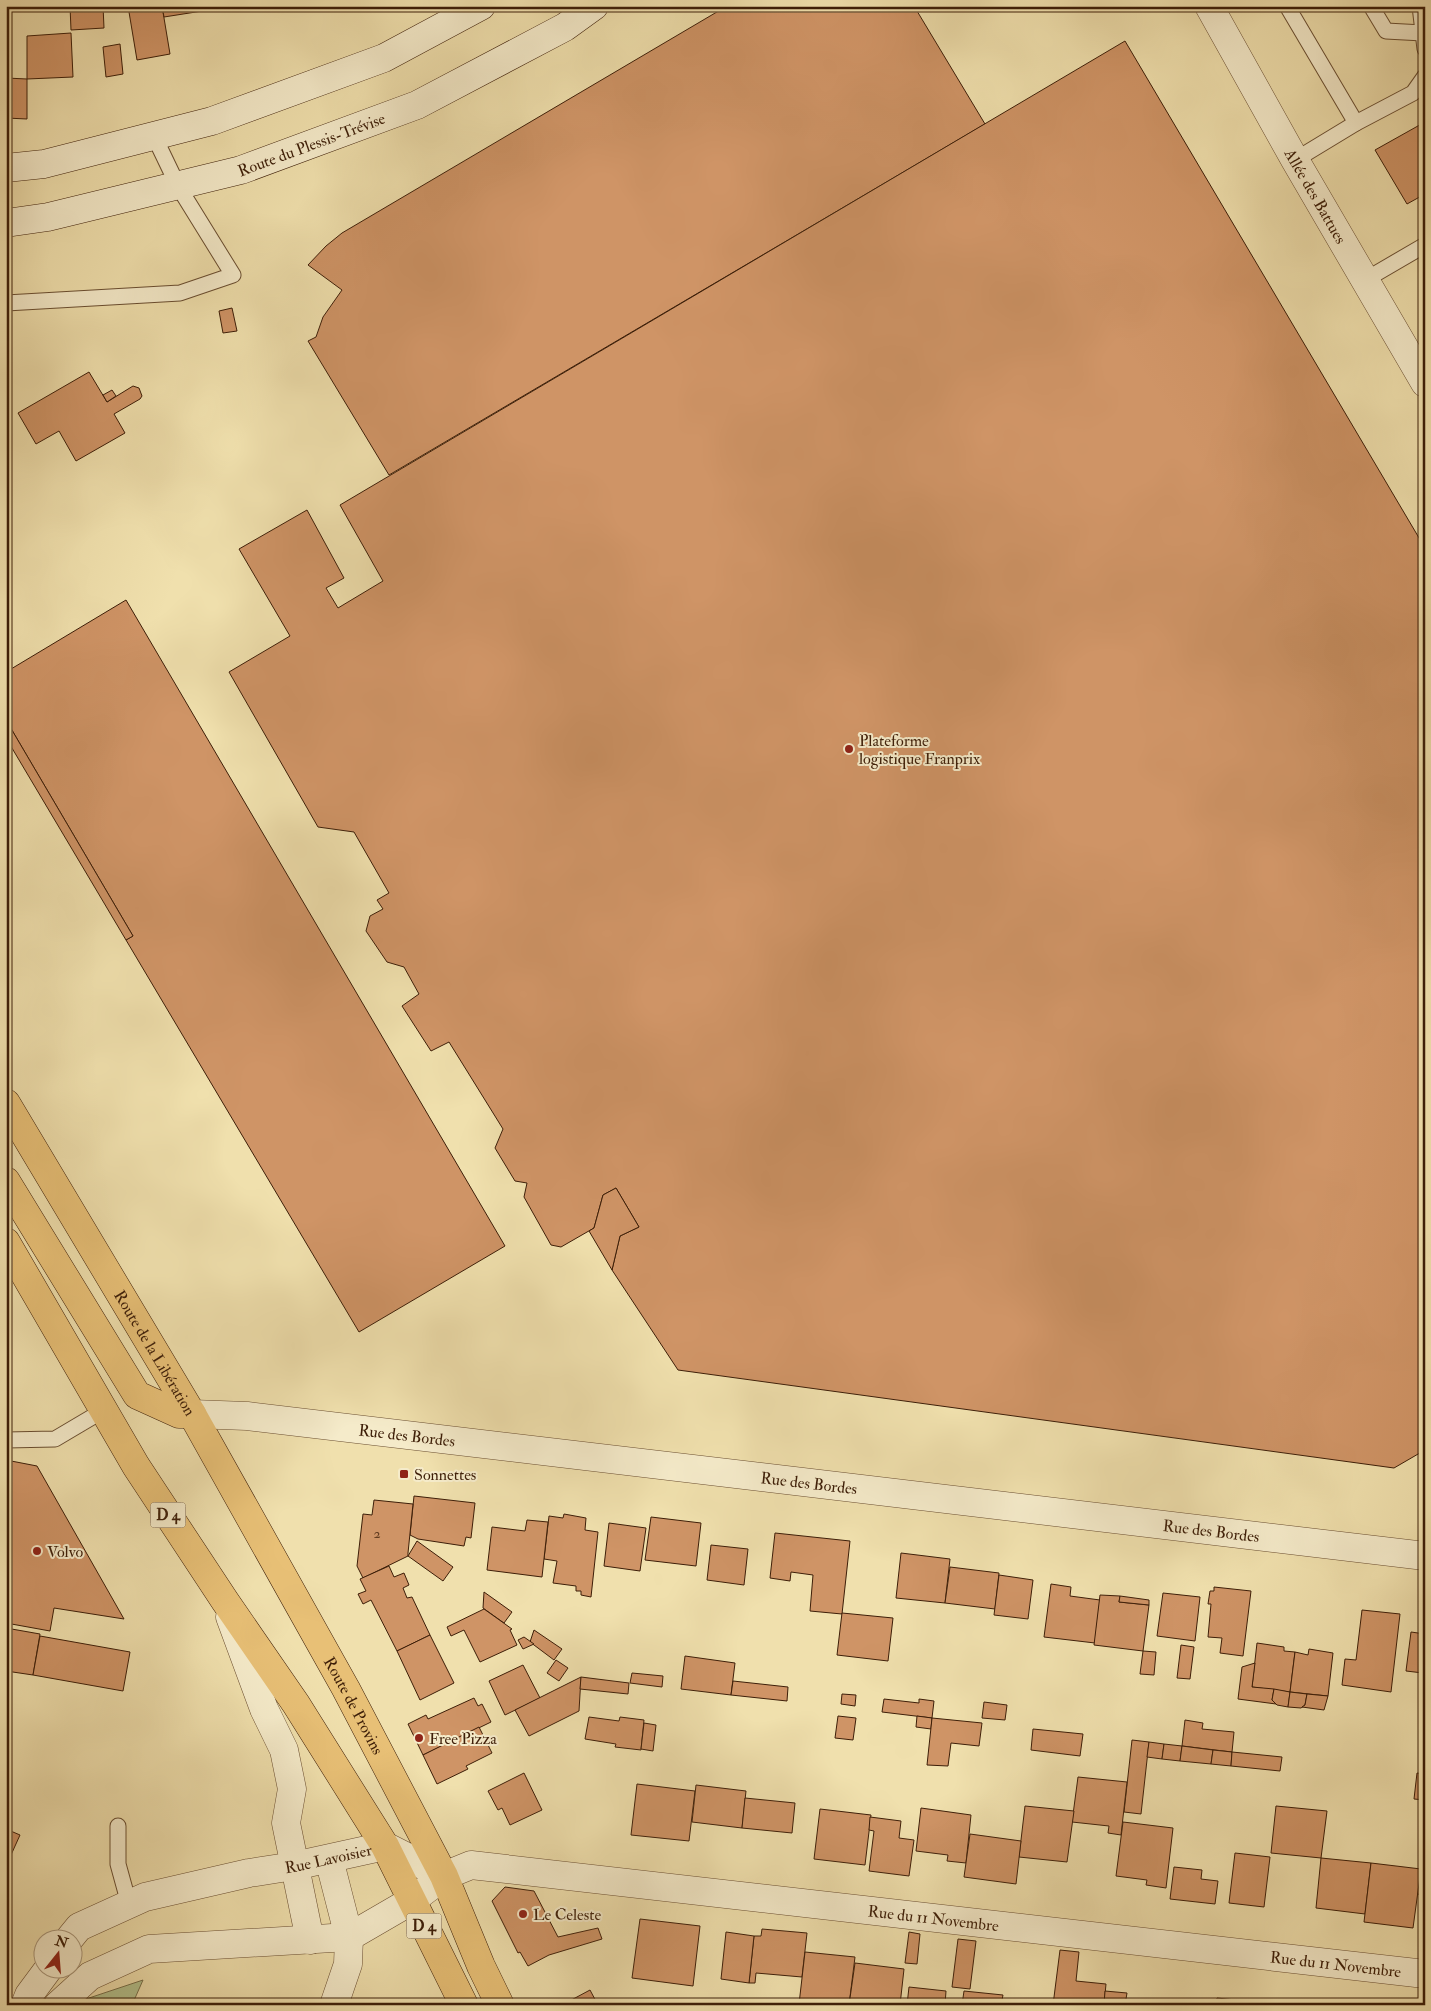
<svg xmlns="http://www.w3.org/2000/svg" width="1431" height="2011" viewBox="0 0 1431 2011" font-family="'IM FELL Double Pica',serif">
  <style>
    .green { fill: #b4c38e; stroke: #78704b }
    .building { fill: #cf9466; stroke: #3d1e08 }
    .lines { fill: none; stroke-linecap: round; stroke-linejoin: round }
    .service-casing { stroke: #6a4e31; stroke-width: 17 }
    .minor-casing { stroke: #6a4e31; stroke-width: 29 }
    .tertiary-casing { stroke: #6a4e31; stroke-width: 29 }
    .secondary-casing { stroke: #3d1e08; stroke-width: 29 }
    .primary-casing { stroke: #3d1e08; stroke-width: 29 }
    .service { stroke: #f5ebca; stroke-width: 15 }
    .minor { stroke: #f5ebca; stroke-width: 28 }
    .tertiary { stroke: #f5ebca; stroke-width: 28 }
    .secondary { stroke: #f5ebca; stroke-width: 28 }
    .primary { stroke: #e8c076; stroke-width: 28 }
    .poi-dot { fill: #8f2418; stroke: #f5ebca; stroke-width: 2 }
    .labels { text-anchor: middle; stroke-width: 4; stroke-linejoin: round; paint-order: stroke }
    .number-label { font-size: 14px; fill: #623c20 }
    .shield { fill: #f5ebca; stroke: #745c42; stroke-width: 1 }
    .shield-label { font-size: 15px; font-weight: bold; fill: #3d1e08 }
    .street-label { font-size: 16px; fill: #3d1e08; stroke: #f5ebca }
    .poi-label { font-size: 16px; fill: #3d1e08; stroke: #f5ebca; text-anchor: start }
  </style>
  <rect width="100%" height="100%" fill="#f0e0ad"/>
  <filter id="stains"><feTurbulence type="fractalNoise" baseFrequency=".004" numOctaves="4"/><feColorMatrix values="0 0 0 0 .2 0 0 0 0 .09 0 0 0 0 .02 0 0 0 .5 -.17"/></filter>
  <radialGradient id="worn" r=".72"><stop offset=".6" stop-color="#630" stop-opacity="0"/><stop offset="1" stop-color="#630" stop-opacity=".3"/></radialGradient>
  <path class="green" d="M143 1980 132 2005H80L86 1999Z"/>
  <g class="building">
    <path d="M70 6H103L104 28 71 30Z"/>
    <path d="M128 6H162L170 54 137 60Z"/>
    <path d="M162 6H214L215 9 164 17Z"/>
    <path d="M727 6H914L985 124 389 475 308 341 316 337 323 317 342 290 308 265 326 246 342 233Z"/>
    <path d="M71 33 73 77 27 79V36Z"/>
    <path d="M1125 41 1425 548V1450L1394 1468 678 1370 612 1270 620 1236 639 1227 616 1188 603 1195 594 1228 561 1247 551 1245 524 1197 527 1183 515 1181 495 1148 503 1129 449 1042 431 1051 402 1006 419 994 404 967 387 962 366 931 370 916 383 909 377 900 389 893 354 832 318 827 229 672 290 636 239 549 307 510 344 578 326 588 338 608 383 581 340 505Z"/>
    <path d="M120 44 123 74 106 77 103 47Z"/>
    <path d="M6 78 27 79V119L6 118Z"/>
    <path d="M1425 122V194L1407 204 1375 150Z"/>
    <path d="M232 308 237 331 223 333 219 311Z"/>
    <path d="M89 372 107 402 133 386 139 388 142 396 140 399 114 414 125 433 76 461 59 431 36 444 18 413Z"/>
    <path d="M112 390 116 396 107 402 103 395Z"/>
    <path d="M126 600 505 1246 359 1332 126 940 133 936 6 720V672Z"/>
    <path d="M6 720 133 936 126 940 6 738Z"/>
    <path d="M616 1188 639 1227 620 1236 612 1270 589 1231 594 1228 603 1195Z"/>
    <path d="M6 1460 37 1466 124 1619 54 1608 50 1631 6 1623Z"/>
    <path d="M414 1496 475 1503 471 1538 466 1537 464 1546 418 1539 410 1535Z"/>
    <path d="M374 1500 413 1504 408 1553V1556L363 1578 357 1566 363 1514 372 1515Z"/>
    <path d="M564 1514 586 1518 585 1530 598 1532 591 1597 581 1595V1591H576V1586L553 1583 557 1561 544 1559 549 1516 563 1518Z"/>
    <path d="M651 1517 701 1523 696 1566 645 1560Z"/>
    <path d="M527 1520 548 1522 542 1577 487 1570 492 1527 525 1531Z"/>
    <path d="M609 1523 646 1528 640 1571 604 1566Z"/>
    <path d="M775 1533 850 1541 842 1614 810 1611 813 1575 791 1572 790 1581 770 1578Z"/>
    <path d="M417 1541 453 1567 443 1581 408 1556Z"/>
    <path d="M711 1545 748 1549 744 1585 707 1580Z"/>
    <path d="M901 1553 950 1559 945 1603 896 1598Z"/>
    <path d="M389 1566 394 1577 404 1573 409 1585 403 1588 407 1598 412 1597 430 1635 397 1651 371 1600 363 1604 358 1594 366 1591 360 1579Z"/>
    <path d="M950 1567 999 1573 995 1609 945 1603Z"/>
    <path d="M999 1575 1033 1580 1028 1619 994 1615Z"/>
    <path d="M1051 1584 1071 1587 1070 1596 1100 1600 1095 1643 1044 1637Z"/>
    <path d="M1214 1587 1251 1591 1243 1656 1220 1653 1222 1638 1208 1637 1211 1604H1208L1210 1591H1214Z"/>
    <path d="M484 1592 512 1612 504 1623 483 1608Z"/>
    <path d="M1163 1593 1200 1597 1195 1641 1157 1636Z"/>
    <path d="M1100 1595 1120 1596 1119 1602 1149 1605 1143 1651 1094 1645Z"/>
    <path d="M1120 1596 1149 1600V1605L1119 1602Z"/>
    <path d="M484 1609 512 1629 510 1630 517 1645 480 1662 464 1630 451 1636 447 1627Z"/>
    <path d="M1362 1610 1400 1614 1391 1692 1342 1685 1345 1659 1356 1660Z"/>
    <path d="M842 1613 893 1618 888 1661 837 1655Z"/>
    <path d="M6 1628 40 1634 33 1675 6 1671Z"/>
    <path d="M534 1630 562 1649 554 1660 530 1642Z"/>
    <path d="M1411 1632 1425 1634V1679L1423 1678V1673L1406 1671Z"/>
    <path d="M430 1635 454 1683 420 1700 397 1651Z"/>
    <path d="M40 1636 130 1652 123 1691 33 1675Z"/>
    <path d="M524 1637 534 1644 523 1649 518 1640Z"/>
    <path d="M1257 1643 1284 1647V1651L1295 1652 1290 1692 1252 1687Z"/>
    <path d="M1181 1645 1194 1647 1190 1679 1177 1678Z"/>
    <path d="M1309 1649 1333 1653 1328 1696 1290 1692 1295 1652 1308 1655Z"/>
    <path d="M1143 1651 1156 1652 1154 1675 1140 1674Z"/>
    <path d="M685 1656 735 1663 731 1695 681 1689Z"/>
    <path d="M556 1660 568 1668 559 1681 547 1673Z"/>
    <path d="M1255 1663 1252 1687 1274 1689 1272 1700 1276 1704 1238 1699 1242 1667Z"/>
    <path d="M523 1665 540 1698 505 1715 489 1681Z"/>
    <path d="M632 1673 663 1676 662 1687 630 1683Z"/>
    <path d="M581 1677 579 1711 529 1736 515 1710Z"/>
    <path d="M581 1677 629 1683 628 1694 580 1689Z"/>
    <path d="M733 1681 788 1687 787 1701 731 1695Z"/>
    <path d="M1274 1689 1290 1692 1288 1707 1277 1705 1272 1700Z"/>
    <path d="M1290 1692 1307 1694 1305 1705 1301 1708 1288 1707Z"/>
    <path d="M842 1694 856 1695 855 1706 841 1704Z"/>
    <path d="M1307 1694 1328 1696 1324 1710 1302 1707 1305 1705Z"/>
    <path d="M474 1698 478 1706 482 1704 491 1722 423 1755 408 1724 426 1715 428 1719Z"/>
    <path d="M884 1699 919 1703V1699L934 1701 932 1718 882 1712Z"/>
    <path d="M984 1702 1007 1705 1005 1720 982 1718Z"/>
    <path d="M838 1716 856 1718 853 1740 835 1738Z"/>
    <path d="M917 1716 932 1718 931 1729 916 1727Z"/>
    <path d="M589 1717 619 1721 620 1717 644 1720 641 1750 615 1747 616 1744 585 1739Z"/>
    <path d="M932 1718 982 1723 979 1746 951 1743 948 1766 927 1765Z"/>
    <path d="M1185 1720 1203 1723 1202 1729 1234 1732 1232 1752 1182 1746Z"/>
    <path d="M644 1723 656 1725 653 1751 641 1749Z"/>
    <path d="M479 1727 492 1753 466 1766 468 1769 437 1784 423 1755Z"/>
    <path d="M1033 1729 1083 1734 1080 1756 1031 1750Z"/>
    <path d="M1132 1740 1149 1742 1141 1814 1124 1812Z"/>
    <path d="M1149 1742 1164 1744 1162 1759 1147 1757Z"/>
    <path d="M1164 1744 1182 1746 1180 1761 1162 1759Z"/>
    <path d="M1182 1746 1213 1750 1211 1764 1180 1761Z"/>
    <path d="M1213 1750 1232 1752 1231 1766 1211 1764Z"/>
    <path d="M1232 1752 1282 1757 1280 1771 1231 1766Z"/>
    <path d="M524 1773 542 1810 510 1825 502 1808 498 1810 488 1791Z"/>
    <path d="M1417 1773 1425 1774V1800L1414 1799Z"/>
    <path d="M1078 1777 1127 1782 1121 1835 1108 1833 1109 1826 1072 1822Z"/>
    <path d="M637 1784 695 1791 689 1841 631 1835Z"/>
    <path d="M696 1785 746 1791 742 1828 692 1822Z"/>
    <path d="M745 1798 795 1803 792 1833 742 1828Z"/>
    <path d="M1025 1806 1074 1811 1067 1862 1019 1857Z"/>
    <path d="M1276 1806 1327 1811 1321 1858 1271 1853Z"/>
    <path d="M921 1808 971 1815 966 1863 947 1861 948 1855 916 1851Z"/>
    <path d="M820 1809 871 1815 865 1865 814 1859Z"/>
    <path d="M870 1817 901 1821 899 1838 914 1840 909 1876 869 1871 874 1831 869 1830Z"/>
    <path d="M1123 1822 1173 1828 1166 1888 1146 1885 1147 1880 1116 1876Z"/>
    <path d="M6 1829 20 1835 6 1866Z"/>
    <path d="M970 1834 1021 1841 1016 1884 964 1877Z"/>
    <path d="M1235 1853 1270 1857 1264 1907 1229 1903Z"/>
    <path d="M1422 1855H1425V1895L1417 1894Z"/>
    <path d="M1321 1858 1371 1863 1365 1914 1316 1908Z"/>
    <path d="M1371 1863 1421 1869 1413 1928 1364 1922Z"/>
    <path d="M1174 1867 1202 1870 1201 1879 1218 1881 1215 1904 1170 1899Z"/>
    <path d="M505 1887 534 1891 558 1937 598 1928 602 1939 549 1955 528 1966 520 1952 518 1953 492 1901Z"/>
    <path d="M640 1919 700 1926 693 1986 632 1978Z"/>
    <path d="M762 1929 807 1933 802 1977 756 1973 755 1983H749L754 1936H761Z"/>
    <path d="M726 1932 754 1936 749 1983 721 1979Z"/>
    <path d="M909 1932 920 1934 917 1964 905 1963Z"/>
    <path d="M958 1939 976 1941 970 1989 952 1987Z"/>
    <path d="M1060 1950 1079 1952 1076 1981 1106 1984 1104 2005H1053Z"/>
    <path d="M805 1952 855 1957 849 2005 799 2004Z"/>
    <path d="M855 1963 904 1969 900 2005H849Z"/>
    <path d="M909 1987 946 1991 945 2005H907Z"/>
    <path d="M590 1990 598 2005H562Z"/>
    <path d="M964 1991 1003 1995 1001 2005H962Z"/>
    <path d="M1105 1991 1127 1993 1125 2005H1104Z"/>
    <path d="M1217 1998 1255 2002V2005H1216Z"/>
    <path d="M1157 2001 1200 2004V2005H1157Z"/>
  </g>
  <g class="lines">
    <defs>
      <g id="service">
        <path d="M1287 6 1356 123"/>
        <path d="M1371 6 1386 31 1423 33"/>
        <path d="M1420 6 1425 49"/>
        <path d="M1295 160 1356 123 1413 93 1425 76"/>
        <path d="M1365 280 1425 245"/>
        <path d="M6 303 180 293 233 275 178 186 154 136"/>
        <path d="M6 1440 55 1439 104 1410"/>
        <path d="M118 1826V1864L129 1904"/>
      </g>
      <g id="minor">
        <path id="s1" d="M1209 6 1295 160 1425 383"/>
        <path d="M230 1617 264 1709 284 1750 292 1789 286 1823 310 1940"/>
        <path d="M329 1859 349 1937 348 1964 334 2005"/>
        <path id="s2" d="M70 1938 79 1927 145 1897 249 1873 294 1866 385 1846 444 1876"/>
        <path d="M25 2005 29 1995 49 1968"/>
        <path id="s3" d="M58 2005 90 1976 149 1949 349 1937 411 1901 444 1876 471 1865 1425 1974"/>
      </g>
      <g id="tertiary">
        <path id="s4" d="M192 1414 247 1416 1425 1556"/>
      </g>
      <g id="secondary">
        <path d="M6 168 44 164 212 121 384 58 481 6"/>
        <path id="s5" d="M6 223 48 217 241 170 417 105 565 27 594 6"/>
      </g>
      <g id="primary">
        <path id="s6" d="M6 1103 192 1414 346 1689 444 1876 481 1966 500 2005"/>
        <path d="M6 1181 137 1395 179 1414H192"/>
        <path d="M6 1242 136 1466 225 1601 296 1704 385 1846 464 2005"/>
      </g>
    </defs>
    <use href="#service" class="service-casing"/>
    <use href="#minor" class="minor-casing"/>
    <use href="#tertiary" class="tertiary-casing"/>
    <use href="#secondary" class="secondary-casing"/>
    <use href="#primary" class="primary-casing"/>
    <use href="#service" class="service"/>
    <use href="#minor" class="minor"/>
    <use href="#tertiary" class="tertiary"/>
    <use href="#secondary" class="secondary"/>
    <use href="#primary" class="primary"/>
  </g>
  <g class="poi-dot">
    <circle cx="849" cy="749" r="5"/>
    <rect x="399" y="1469" width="10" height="10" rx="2.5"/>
    <circle cx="37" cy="1551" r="5"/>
    <circle cx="419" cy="1738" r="5"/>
    <circle cx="523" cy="1914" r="5"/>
  </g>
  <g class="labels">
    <g class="number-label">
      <text x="377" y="1538">2</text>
    </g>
    <g class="shield">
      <rect x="150.5" y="1502.5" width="35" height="25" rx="4"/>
      <rect x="406.5" y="1913.5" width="35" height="25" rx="4"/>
    </g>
    <g class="shield-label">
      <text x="168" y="1520">D 4</text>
      <text x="424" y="1931">D 4</text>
    </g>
    <g class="street-label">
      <text dy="6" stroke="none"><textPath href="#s5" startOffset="316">Route du Plessis-Trévise</textPath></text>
      <text dy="6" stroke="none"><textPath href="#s1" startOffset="218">Allée des Battues</textPath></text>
      <text dy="6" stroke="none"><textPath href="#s6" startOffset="291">Route de la Libération</textPath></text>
      <text dy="6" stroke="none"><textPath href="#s4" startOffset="216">Rue des Bordes</textPath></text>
      <text dy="6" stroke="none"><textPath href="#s4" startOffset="621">Rue des Bordes</textPath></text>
      <text dy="6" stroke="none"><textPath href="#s4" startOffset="1026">Rue des Bordes</textPath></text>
      <text dy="6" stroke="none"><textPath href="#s6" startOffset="696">Route de Provins</textPath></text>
      <text dy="6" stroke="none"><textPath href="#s2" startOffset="274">Rue Lavoisier</textPath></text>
      <text dy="6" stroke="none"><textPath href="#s3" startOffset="916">Rue du 11 Novembre</textPath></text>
      <text dy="6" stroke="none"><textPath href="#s3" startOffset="1321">Rue du 11 Novembre</textPath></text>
    </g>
    <g class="poi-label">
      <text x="859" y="746">Plateforme<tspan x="859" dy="18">logistique Franprix</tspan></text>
      <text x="414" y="1480">Sonnettes</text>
      <text x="47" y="1557">Volvo</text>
      <text x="429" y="1744">Free Pizza</text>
      <text x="533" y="1920">Le Celeste</text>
    </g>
  </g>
  <rect width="1431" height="2011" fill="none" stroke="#f0e0ad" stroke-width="25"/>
  <rect x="8" y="8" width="1416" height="1996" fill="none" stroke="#3d1e08" stroke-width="2.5"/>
  <rect x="12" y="12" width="1406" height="1986" fill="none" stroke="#3d1e08"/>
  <g transform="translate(58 1954) rotate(17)"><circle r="24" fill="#f5ebca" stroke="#ab997c"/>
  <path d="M0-4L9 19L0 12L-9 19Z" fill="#8f2418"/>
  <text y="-8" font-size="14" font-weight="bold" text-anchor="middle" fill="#3d1e08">N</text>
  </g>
  <rect width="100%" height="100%" filter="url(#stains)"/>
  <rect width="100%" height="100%" fill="url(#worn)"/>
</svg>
